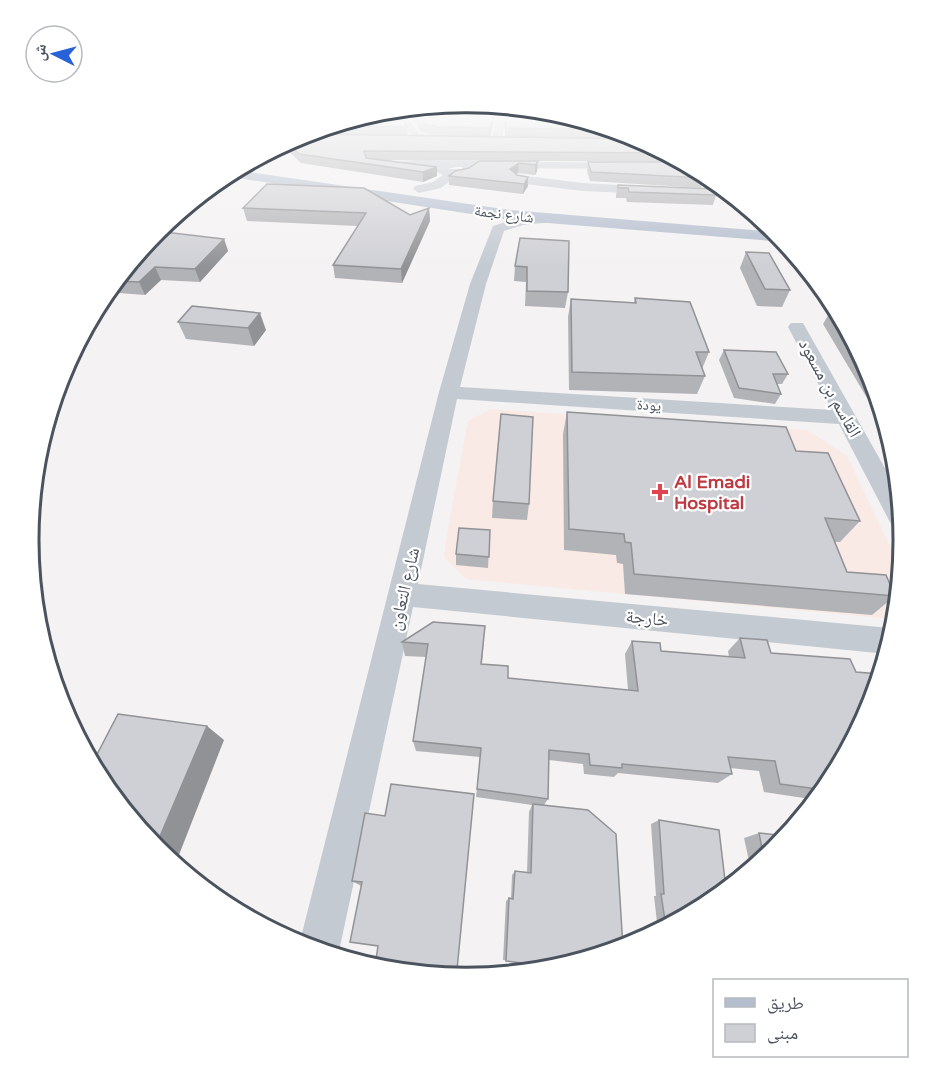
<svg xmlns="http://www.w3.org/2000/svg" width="932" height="1081" viewBox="0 0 932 1081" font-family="'Varela Round','Noto Naskh Arabic',sans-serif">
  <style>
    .medical { fill: #faeae6 }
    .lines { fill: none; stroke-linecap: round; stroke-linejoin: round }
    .minor { fill: #c4cad2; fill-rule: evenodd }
    .major { fill: #b4bece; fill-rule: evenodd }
    .wall { fill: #b2b3b7 }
    .shaded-wall { fill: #919295 }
    .building { fill: #cfd0d5; stroke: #919295; stroke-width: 1.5 }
    .health-dot { fill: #e0444e; stroke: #fff; stroke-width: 2 }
    .labels { text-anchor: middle; stroke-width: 4.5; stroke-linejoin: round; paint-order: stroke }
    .far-street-label { font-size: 15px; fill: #4b535e; stroke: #fff }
    .street-label { font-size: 18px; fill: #4b535e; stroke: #fff }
    .health-label { font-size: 18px; font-weight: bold; fill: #be3a42; stroke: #fff; text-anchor: start }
    .rim { fill: none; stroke: #4b535e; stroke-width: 3 }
  </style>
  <rect width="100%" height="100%" fill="#f4f2f2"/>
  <path class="medical" d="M491 409 807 430 847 456 901 569 896 614 892 619 466 579 444 557 448 528 468 421Z"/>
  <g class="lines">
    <g class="minor">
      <path d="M399 116H407L419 133 451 135 456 138 451 141 412 138Z"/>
      <path d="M497 116H507L502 138 497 141 492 138Z"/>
      <path d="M416 160 684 164 695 169 475 168 477 170 468 176 454 178 441 188 419 193 413 189 415 186 433 182 443 175 437 172V168L423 167V171L419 172 390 165 396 162ZM456 167H462L464 169H448Z"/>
      <path d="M697 170 709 177 719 194 717 197 583 191 518 183 512 179 518 175 583 183 705 190 695 173Z"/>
      <path d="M548 215 555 219 553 222 523 225 504 231 486 284 460 387 832 410 788 327 791 323H803L899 493 902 530 893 528 839 424 457 399 418 584 890 628 894 629 887 654 413 607 339 951 336 956 299 945 439 392 470 284 493 226 521 217Z"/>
    </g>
    <path class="major" d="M236 170 510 210 776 232 785 242 510 220 224 176Z"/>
  </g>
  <g class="wall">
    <path d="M367 116 407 127 408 136 639 139 681 162 378 160 437 167V176L423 182 301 163 285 148 278 147 299 136Z"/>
    <path d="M410 116H495L490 137 438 136 420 131Z"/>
    <path d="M565 116 634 136 638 139 505 137V128Z"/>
    <path d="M538 161 537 171 535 175 518 173 516 174 528 186 523 194 449 185V176L455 171Z"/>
    <path d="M588 162 704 178 701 188 590 181 587 171Z"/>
    <path d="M221 183 164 232 224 239 228 251 200 282 161 280 145 295 106 292 157 231Z"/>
    <path d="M618 185 716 195 713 205 627 202 626 198H616V195Z"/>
    <path d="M243 208 410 215 429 208 430 221 402 283 335 278 333 265 358 226 247 221Z"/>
    <path d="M569 241 568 292 565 308 525 306 526 282 514 281 515 266Z"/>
    <path d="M746 252 790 290 782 307 757 306 740 268Z"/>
    <path d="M635 298 709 352 702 369 705 376 697 394 569 390 568 317 571 299 634 303Z"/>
    <path d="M834 305 870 373 885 423H882L823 324Z"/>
    <path d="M178 322 266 330 254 346 186 339Z"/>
    <path d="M724 350 788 374 782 384H777L781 394 775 404 734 398 719 360Z"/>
    <path d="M567 412 796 451 860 521 840 542H835L847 572 895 596 872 615 625 594 623 564 617 563 616 555 564 550 563 434Z"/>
    <path d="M493 501 529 504 527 520 492 518Z"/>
    <path d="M490 530 488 568 456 565V554Z"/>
    <path d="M740 638 771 653 830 784 817 800 764 792 759 771 730 768 732 774 718 783 618 773 614 777 584 774 583 764 549 760 548 799 544 805 551 970 532 971 533 964 503 960 506 901 509 898H511L512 875 515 871 527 872 529 812 532 805 476 797 480 757 416 751 413 741 426 657 405 656 402 642 484 640 482 664 508 678 628 690 625 654 632 641 661 651 729 657 728 651Z"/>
    <path d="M474 794 457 970 378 946 361 886 352 881 385 816Z"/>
    <path d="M659 820 725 880 709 904 658 931 654 896H656L651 824Z"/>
    <path d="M759 833 775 850 751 870 744 838Z"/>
  </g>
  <g class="shaded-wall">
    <path d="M494 116H495L490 137V128Z"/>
    <path d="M538 161 537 171 535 175V165Z"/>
    <path d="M519 163 518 173 510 178V169Z"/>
    <path d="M437 167V176L423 182V172Z"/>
    <path d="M528 177V186L523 194 524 184Z"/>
    <path d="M220 179 221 183 152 243 150 239 157 231Z"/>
    <path d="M429 208 430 221 402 283 401 269Z"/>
    <path d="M224 239 228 251 200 282 195 269Z"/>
    <path d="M155 267 161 280 145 295 139 282Z"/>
    <path d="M260 313 266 330 254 346 248 328Z"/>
    <path d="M207 726 224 740 175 865 155 848Z"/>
  </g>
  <g class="building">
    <path d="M367 116H400L407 127 333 126Z"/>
    <path d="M415 116H494L490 128 438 127 420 123Z"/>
    <path d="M507 116H565L612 130 505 128Z"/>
    <path d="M306 134 639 139 664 153 364 151 366 158 437 167 423 172 299 154 287 143 299 136Z"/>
    <path d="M479 161H538L535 165 519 163 510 169 517 175 528 177 524 184 449 176 455 171 469 168Z"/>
    <path d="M588 162H682L701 172 704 178 591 172Z"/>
    <path d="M267 184 364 188 410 215 429 208 401 269 333 265 366 213 243 208Z"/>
    <path d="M618 185 713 189 716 195 629 192 628 188H618Z"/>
    <path d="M156 231 224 239 195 269 155 267 139 282 116 281Z"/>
    <path d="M520 238 569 241 568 292 527 291V267L515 266Z"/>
    <path d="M746 252 769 253 790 290 765 289Z"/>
    <path d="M635 298 690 302 709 352H696L705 376 572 372 571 299 636 303Z"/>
    <path d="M192 306 260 313 248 328 178 322Z"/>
    <path d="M724 350 776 352 788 374H773L781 394 739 388Z"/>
    <path d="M567 412 786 427 796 451 828 453 860 521 825 518 847 572 886 575 895 596 634 574 631 543 625 542 624 534 569 529Z"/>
    <path d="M501 414 533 417 529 504 493 501Z"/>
    <path d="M459 528 490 530 489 557 456 554Z"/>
    <path d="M433 622 485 626 481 664 508 666V678L638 691 632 641 660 643 661 651 745 658 740 638 767 640 771 653 850 659 856 672 880 674 870 708 830 784 825 790 780 784 775 761 728 757 732 774 622 764V768L590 765 589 754 549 750 548 799 477 789 481 748 413 741 428 644 402 642Z"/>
    <path d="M118 714 207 726 155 848 102 783 92 764Z"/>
    <path d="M391 784 474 794 457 970 376 959 378 946 350 942 362 882 352 881 365 813 385 816Z"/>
    <path d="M533 804 588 810 616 834 623 948 551 970 537 971V965L506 961 509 898 513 899 515 871 531 873Z"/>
    <path d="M659 820 719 830 725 880 737 881 709 904 666 927 661 894H664Z"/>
    <path d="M759 833 786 836 775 850 764 859Z"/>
  </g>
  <linearGradient id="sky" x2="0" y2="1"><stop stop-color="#87bee7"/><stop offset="0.43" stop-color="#faf9f9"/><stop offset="1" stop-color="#faf9f9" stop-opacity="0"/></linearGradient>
  <rect width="932" height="267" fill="url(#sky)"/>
  <path class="health-dot" d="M657 483h6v6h6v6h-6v6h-6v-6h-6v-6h6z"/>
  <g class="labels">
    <g class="far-street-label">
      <text transform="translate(504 214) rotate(7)" y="5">شارع نجمة</text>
      <text transform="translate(649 405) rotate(4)" y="5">يودة</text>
    </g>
    <g class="street-label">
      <text transform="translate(830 388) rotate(61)" y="6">القاسم بن مسعود</text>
      <text transform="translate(404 589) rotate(-77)" y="6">شارع التعاون</text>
      <text transform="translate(647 618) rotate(6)" y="6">خارجة</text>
    </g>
    <g class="health-label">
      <text x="674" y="488">Al Emadi<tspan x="674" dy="21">Hospital</tspan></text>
    </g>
  </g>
  <path d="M0 0H932V1081H0ZM39 540a427 427 0 1 1 854 0a427 427 0 1 1-854 0Z" fill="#fff" fill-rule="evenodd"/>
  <path class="rim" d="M39 540a427 427 0 1 1 854 0a427 427 0 1 1-854 0Z"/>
  <rect x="713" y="979" width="195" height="78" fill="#ffffff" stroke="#b7babf" stroke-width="1.5"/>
  <rect x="725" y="998" width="30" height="9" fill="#b4bece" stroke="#b7babf" stroke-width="1.5"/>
  <text x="767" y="1009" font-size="18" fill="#4b535e">طريق</text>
  <rect x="725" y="1024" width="30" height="18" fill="#cfd0d5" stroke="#b7babf" stroke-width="1.5"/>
  <text x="767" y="1039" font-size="18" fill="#4b535e">مبنى</text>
  <g transform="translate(54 54) rotate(276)"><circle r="28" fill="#ffffff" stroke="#b7babf" stroke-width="1.5"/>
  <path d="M0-4.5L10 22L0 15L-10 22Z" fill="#2861d8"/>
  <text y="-9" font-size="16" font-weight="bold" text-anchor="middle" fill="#4b535e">ش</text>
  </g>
</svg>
